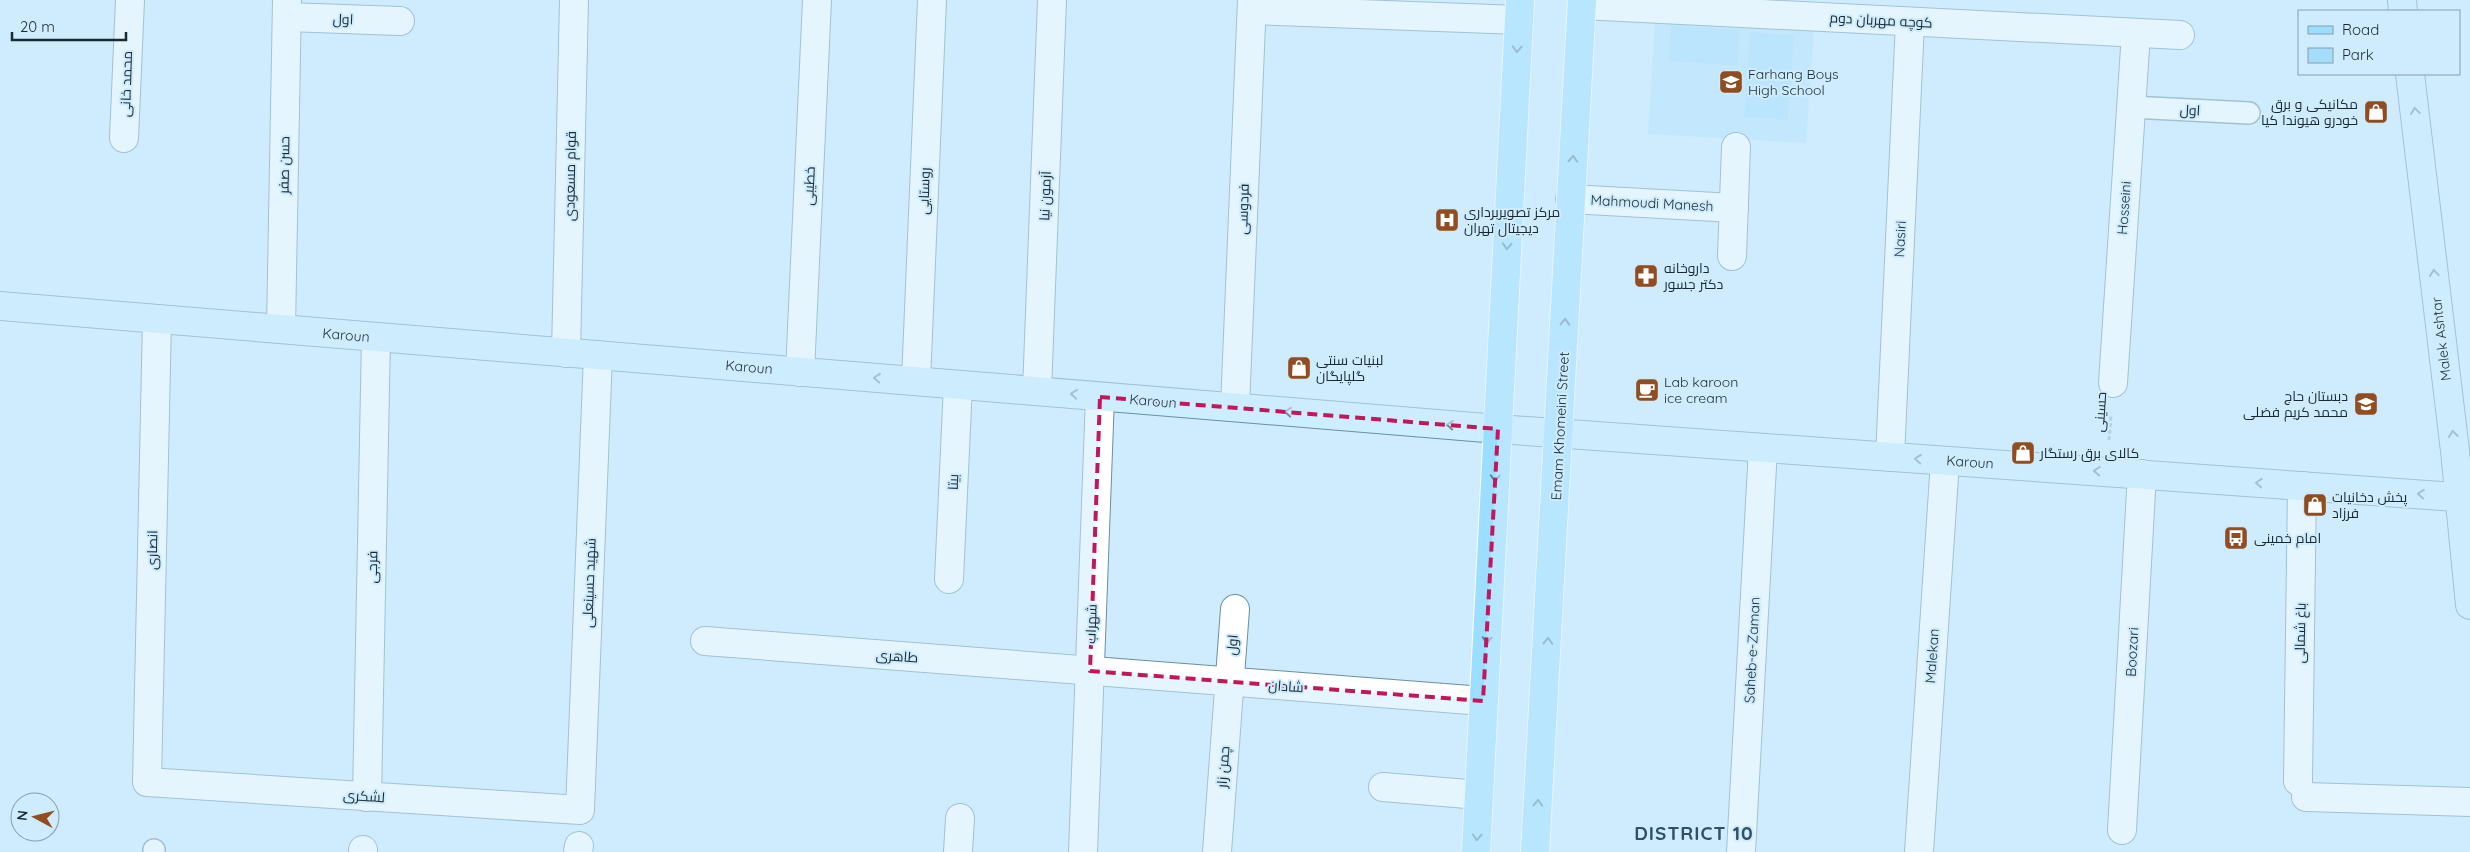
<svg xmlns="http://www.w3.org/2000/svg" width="2470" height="852" viewBox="0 0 2470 852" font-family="Quicksand,Cairo,sans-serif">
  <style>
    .built { fill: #b5e2fc }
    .green { fill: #a4dcfc }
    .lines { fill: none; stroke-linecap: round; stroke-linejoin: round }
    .service-casing { stroke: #6b8ea1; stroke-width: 24 }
    .minor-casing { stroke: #6b8ea1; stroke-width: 30 }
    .secondary-casing { stroke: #6b8ea1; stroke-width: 30 }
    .primary-casing { stroke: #fff; stroke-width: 30 }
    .path { stroke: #97b0be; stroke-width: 3; stroke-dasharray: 4 2.5; stroke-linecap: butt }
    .service { stroke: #fff; stroke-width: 21 }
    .minor { stroke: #fff; stroke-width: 28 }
    .secondary { stroke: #cdeeff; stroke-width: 28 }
    .primary { stroke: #9bdeff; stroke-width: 28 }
    .oneway { stroke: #5b8498 }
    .oneway2 { stroke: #748c98 }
    .marked { fill: none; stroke: #c2185b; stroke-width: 4; stroke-dasharray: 10 6; stroke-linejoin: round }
    .labels { text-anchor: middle; stroke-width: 4; stroke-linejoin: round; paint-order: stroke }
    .street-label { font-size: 14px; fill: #1b2a32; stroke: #ceecfd }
    .poi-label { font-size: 14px; fill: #1b2a32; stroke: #ceecfd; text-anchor: start }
    .district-label { font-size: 19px; font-weight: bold; letter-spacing: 1px; fill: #305163; stroke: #ceecfd }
  </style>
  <rect width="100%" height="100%" fill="#ceecfd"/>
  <path class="built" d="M1655 20 1814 30 1806 143 1648 134Z"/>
  <g class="green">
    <path d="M1671 25 1740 30 1737 66 1669 61Z"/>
    <path d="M1750 32 1794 35 1788 120 1744 117Z"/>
  </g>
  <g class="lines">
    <defs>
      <g id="service">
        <path d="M2131 107 2249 113"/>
        <path d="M154 852V850"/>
      </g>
      <g id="minor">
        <path d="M1582 5 2180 35"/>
        <path d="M1252 10 1519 20"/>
        <path d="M287 17 400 21"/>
        <path d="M124 138 130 0"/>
        <path d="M1570 199 1734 208"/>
        <path d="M1732 256 1736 147"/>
        <path d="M157 319 147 782 580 810 598 355"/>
        <path d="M281 329 287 0"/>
        <path d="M566 353 574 0"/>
        <path d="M800 372 817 0"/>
        <path d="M916 381 932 0"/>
        <path d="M2113 383 2136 33"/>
        <path d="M1037 391 1052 0"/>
        <path d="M1235 407 1252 0"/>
        <path d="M1890 457 1910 22"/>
        <path d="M949 579 958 385"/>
        <path d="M705 641 1483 701"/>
        <path d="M2298 781 2302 486"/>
        <path d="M1383 787 1479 795"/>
        <path d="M367 797 376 337"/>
        <path d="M2306 797 2470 802"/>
        <path d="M2122 830 2142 474"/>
        <path d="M363 852V850"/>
        <path d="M578 852 579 846"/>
        <path d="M958 852 960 818"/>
        <path d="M1083 852 1100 397"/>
        <path d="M1217 852 1235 609"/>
        <path d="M1741 852 1763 448"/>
        <path d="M1919 852 1945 461"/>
      </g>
      <g id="secondary">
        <path d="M2402 0 2403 11"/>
        <path d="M2410 74 2455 451 2470 605"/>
        <path d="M0 306 1498 429 2470 498"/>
      </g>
      <g id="primary">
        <path d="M1476 852 1520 0"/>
        <path d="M1535 852C1552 568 1567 284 1582 0"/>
      </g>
    </defs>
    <use href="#service" class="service-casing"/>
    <use href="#minor" class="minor-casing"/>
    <use href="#secondary" class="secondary-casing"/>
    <use href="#primary" class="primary-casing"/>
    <path class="path" d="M2109 440 2111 416"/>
    <use href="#service" class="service"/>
    <use href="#minor" class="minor"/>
    <use href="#secondary" class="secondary"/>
    <use href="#primary" class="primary"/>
  </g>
  <defs><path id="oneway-chevron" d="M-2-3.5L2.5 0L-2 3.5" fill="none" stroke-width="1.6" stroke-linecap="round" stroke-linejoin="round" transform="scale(1.25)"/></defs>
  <g class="oneway">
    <use href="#oneway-chevron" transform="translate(1517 49) rotate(93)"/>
    <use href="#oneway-chevron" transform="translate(1573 159) rotate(-87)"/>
    <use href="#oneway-chevron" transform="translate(1507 246) rotate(93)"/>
    <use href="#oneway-chevron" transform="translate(1565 322) rotate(-88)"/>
    <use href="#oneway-chevron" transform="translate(1495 478) rotate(93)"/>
    <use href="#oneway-chevron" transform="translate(1487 640) rotate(93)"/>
    <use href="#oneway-chevron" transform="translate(1548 641) rotate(-87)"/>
    <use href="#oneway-chevron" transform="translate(1538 803) rotate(-87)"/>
    <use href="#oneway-chevron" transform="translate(1477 837) rotate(93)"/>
  </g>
  <g class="oneway2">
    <use href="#oneway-chevron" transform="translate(2415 111) rotate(-97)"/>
    <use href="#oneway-chevron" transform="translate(2434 273) rotate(-97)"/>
    <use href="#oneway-chevron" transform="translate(877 378) rotate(-175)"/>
    <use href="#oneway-chevron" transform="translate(1074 394) rotate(-175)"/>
    <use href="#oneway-chevron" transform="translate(1288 412) rotate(-175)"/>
    <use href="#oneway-chevron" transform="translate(1450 425) rotate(-175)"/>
    <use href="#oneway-chevron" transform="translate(2453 434) rotate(-97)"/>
    <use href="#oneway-chevron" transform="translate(1918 459) rotate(-176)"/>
    <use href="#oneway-chevron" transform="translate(2097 471) rotate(-176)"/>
    <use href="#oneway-chevron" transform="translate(2259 483) rotate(-176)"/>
    <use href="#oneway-chevron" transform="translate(2421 494) rotate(-176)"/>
  </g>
  <path d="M0 0H2470V852H0ZM1100 397 1498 429 1483 701 1090 671Z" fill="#ceecfd" fill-opacity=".55" fill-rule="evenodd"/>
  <path class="marked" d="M1100 397 1498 429 1483 701 1090 671Z"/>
  <defs>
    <symbol id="school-square" viewBox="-11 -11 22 22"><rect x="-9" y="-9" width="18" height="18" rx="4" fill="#914c20" stroke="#ceecfd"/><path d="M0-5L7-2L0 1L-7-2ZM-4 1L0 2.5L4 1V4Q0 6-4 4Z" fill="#fff"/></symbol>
    <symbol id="shop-square" viewBox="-11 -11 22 22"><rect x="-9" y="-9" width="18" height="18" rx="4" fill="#914c20" stroke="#ceecfd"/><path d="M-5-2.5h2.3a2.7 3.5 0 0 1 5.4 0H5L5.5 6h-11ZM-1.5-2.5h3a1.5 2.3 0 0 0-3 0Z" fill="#fff"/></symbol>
    <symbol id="hospital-square" viewBox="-11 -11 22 22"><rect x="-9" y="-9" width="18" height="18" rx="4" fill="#914c20" stroke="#ceecfd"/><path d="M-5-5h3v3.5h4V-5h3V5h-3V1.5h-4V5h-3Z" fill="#fff"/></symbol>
    <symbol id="pharmacy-square" viewBox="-11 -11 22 22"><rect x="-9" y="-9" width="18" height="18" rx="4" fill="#914c20" stroke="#ceecfd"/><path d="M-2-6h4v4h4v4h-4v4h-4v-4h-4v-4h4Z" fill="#fff"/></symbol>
    <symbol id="cafe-square" viewBox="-11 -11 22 22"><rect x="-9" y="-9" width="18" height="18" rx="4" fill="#914c20" stroke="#ceecfd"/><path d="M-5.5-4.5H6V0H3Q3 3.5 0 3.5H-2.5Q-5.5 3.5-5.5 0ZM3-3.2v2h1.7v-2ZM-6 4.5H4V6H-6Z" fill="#fff"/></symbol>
    <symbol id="bus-square" viewBox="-11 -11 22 22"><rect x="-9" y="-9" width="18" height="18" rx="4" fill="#914c20" stroke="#ceecfd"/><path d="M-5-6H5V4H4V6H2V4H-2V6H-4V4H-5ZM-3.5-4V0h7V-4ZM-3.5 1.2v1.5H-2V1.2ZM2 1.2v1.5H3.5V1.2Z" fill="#fff"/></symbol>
  </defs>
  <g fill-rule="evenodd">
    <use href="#school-square" x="1717" y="68" width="28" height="28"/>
    <use href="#shop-square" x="2362" y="98" width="28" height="28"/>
    <use href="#hospital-square" x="1433" y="206" width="28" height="28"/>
    <use href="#pharmacy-square" x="1632" y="262" width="28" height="28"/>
    <use href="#shop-square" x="1285" y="354" width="28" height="28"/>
    <use href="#cafe-square" x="1633" y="376" width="28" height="28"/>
    <use href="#school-square" x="2352" y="390" width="28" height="28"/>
    <use href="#shop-square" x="2009" y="439" width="28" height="28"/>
    <use href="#shop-square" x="2301" y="491" width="28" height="28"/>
    <use href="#bus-square" x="2222" y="524" width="28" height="28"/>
  </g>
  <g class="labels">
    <g class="street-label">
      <text transform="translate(343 19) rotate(2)" y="5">اول</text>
      <text transform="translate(1881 20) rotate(3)" y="5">کوچه مهربان دوم</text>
      <text transform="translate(126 84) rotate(-88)" y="5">محمد خانی</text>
      <text transform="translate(2190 110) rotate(3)" y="5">اول</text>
      <text transform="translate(284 165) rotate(-89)" y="5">حسن صفر</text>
      <text transform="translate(570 176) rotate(-89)" y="5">قوام مسعودی</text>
      <text transform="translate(809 186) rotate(-87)" y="5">خطیبی</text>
      <text transform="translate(924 191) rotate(-88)" y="5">روستایی</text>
      <text transform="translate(1045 196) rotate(-88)" y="5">آزمون نیا</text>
      <text transform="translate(1652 203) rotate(3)" y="5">Mahmoudi Manesh</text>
      <text transform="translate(2124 208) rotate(-86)" y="5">Hosseini</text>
      <text transform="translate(1243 209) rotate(-88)" y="5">فردوسی</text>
      <text transform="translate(1900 239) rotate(-87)" y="5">Nasiri</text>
      <text transform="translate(346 335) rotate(5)" y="5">Karoun</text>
      <text transform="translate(2441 339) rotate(-97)" y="5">Malek Ashtar</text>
      <text transform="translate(749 367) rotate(5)" y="5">Karoun</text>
      <text transform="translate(1153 401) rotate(5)" y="5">Karoun</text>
      <text transform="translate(2100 412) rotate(-86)" y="5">حسینی</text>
      <text transform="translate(1560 426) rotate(-87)" y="5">Emam Khomeini Street</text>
      <text transform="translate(1970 462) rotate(4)" y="5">Karoun</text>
      <text transform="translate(953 482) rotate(-88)" y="5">بیتا</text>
      <text transform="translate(152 550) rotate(-89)" y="5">انصاری</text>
      <text transform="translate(372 567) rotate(-89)" y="5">فرجی</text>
      <text transform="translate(589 583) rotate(-88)" y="5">شهید حسینعلی</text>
      <text transform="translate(1091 624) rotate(-88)" y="5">شهراب</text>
      <text transform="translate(2300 633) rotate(-89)" y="5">باغ شمالی</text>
      <text transform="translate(1232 645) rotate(-85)" y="5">اول</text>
      <text transform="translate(1752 650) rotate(-87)" y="5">Saheb-e-Zaman</text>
      <text transform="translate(2132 652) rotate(-87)" y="5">Boozari</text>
      <text transform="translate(897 656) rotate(4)" y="5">طاهری</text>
      <text transform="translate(1932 656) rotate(-86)" y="5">Malekan</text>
      <text transform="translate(1286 686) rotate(4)" y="5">شادان</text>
      <text transform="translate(1223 767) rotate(-86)" y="5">چمن زار</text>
      <text transform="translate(364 796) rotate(4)" y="5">لشکری</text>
    </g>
    <g class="poi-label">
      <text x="1748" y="79">Farhang Boys<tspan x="1748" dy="16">High School</tspan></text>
      <text x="2358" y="109" text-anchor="end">مکانیکی و برق<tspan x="2358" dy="16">خودرو هیوندا کیا</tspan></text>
      <text x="1464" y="217">مرکز تصویربرداری<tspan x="1464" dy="16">دیجیتال تهران</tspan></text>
      <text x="1664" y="273">داروخانه<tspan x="1664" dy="16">دکتر جسور</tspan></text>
      <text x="1316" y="365">لبنیات سنتی<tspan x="1316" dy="16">گلپایگان</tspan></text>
      <text x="1664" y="387">Lab karoon<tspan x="1664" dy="16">ice cream</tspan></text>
      <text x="2348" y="401" text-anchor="end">دبستان حاج<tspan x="2348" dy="16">محمد کریم فضلی</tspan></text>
      <text x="2040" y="458">کالای برق رستگار</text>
      <text x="2332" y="502">پخش دخانیات<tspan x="2332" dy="16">فرزاد</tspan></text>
      <text x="2254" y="543">امام خمینی</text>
    </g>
    <g class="district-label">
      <text x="1694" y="840">DISTRICT 10</text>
    </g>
  </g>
  <rect x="2298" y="10" width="162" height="65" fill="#ceecfd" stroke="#869eac"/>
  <rect x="2308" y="26" width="25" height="8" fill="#9bdeff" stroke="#869eac"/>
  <text x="2342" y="35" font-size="15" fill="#1b2a32">Road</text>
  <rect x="2308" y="48" width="25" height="15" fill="#a4dcfc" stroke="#869eac"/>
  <text x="2342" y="60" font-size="15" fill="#1b2a32">Park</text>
  <g transform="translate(35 817) rotate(277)"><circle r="24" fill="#ceecfd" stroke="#869eac"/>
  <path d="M0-4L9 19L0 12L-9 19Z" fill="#914c20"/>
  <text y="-8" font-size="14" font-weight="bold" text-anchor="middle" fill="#1b2a32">N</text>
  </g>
  <path d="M12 32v8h114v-8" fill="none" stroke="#1b2a32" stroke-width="2.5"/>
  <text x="20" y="32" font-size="15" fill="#1b2a32" stroke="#ceecfd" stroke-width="4" paint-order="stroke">20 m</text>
</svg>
